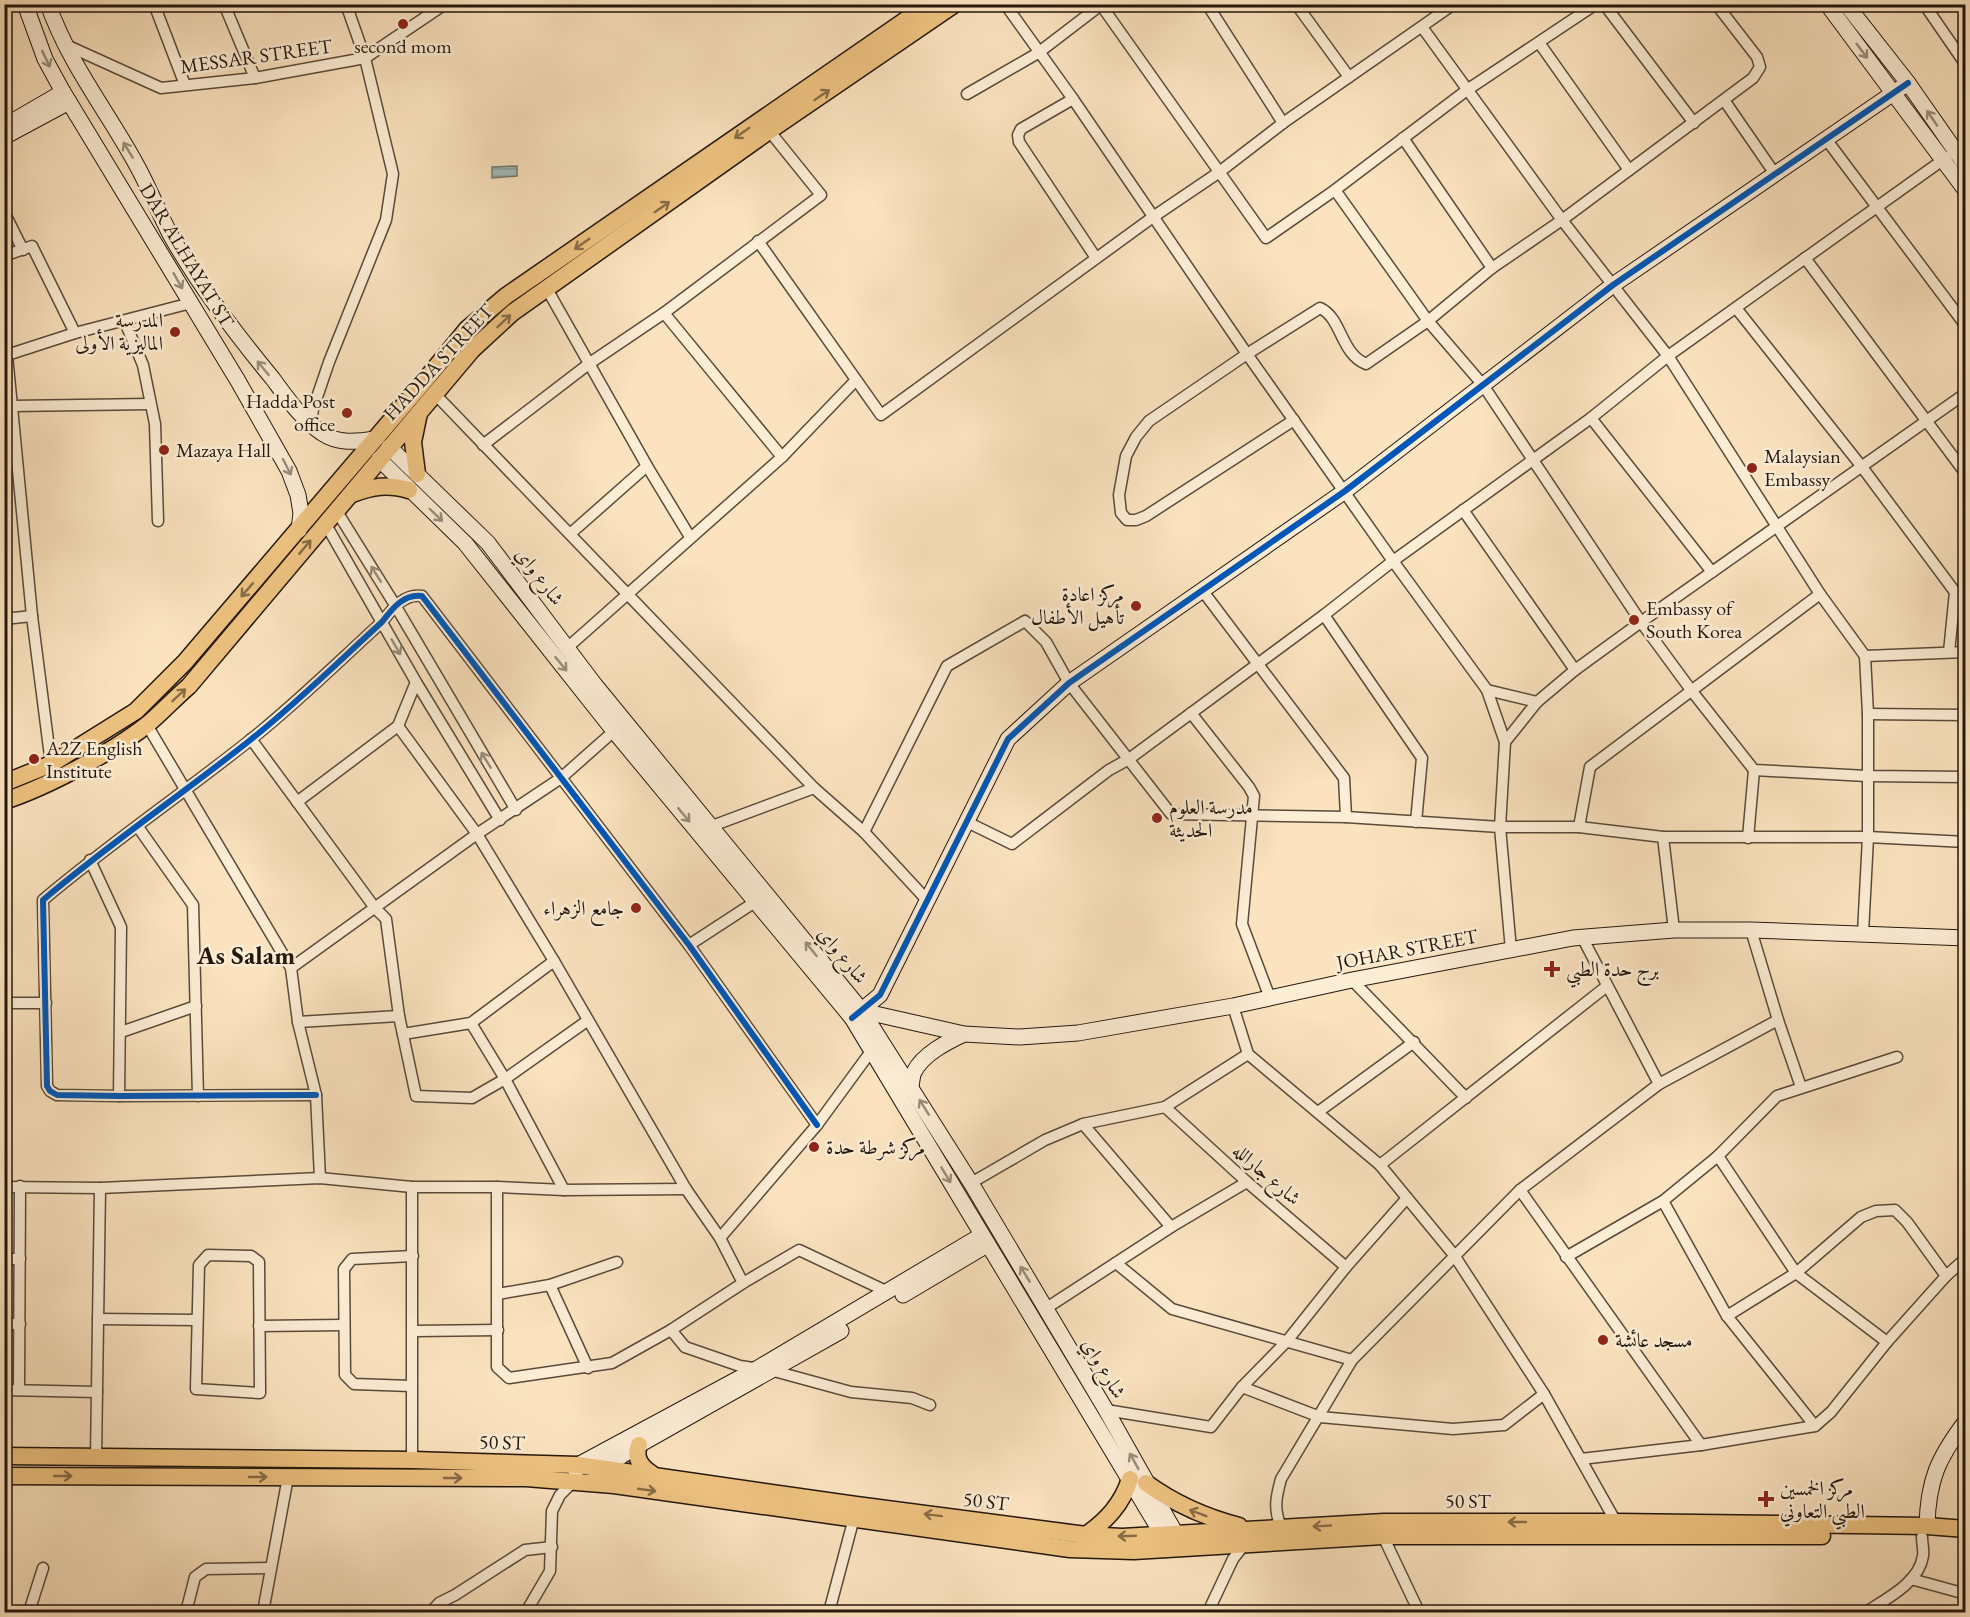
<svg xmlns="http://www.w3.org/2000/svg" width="1970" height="1617" viewBox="0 0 1970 1617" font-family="'EB Garamond',Amiri,serif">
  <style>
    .water { fill: url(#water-rules); stroke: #6e7b75; stroke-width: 1.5 }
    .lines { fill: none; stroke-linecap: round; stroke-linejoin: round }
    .street-casing { stroke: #594a3a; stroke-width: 13 }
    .secondary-casing { stroke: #23170e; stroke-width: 17 }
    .primary-casing { stroke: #23170e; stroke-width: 19 }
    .street { stroke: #fcedd5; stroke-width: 10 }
    .secondary { stroke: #fcedd5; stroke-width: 15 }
    .primary { stroke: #eec280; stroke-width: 16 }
    .cycleway-casing { stroke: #fcedd5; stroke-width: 10 }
    .cycleway { stroke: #0057b8; stroke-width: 6 }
    .oneway { stroke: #9a8d7b }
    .oneway2 { stroke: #886c47 }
    .poi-dot { fill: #8f2418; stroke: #fcedd5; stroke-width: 2 }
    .labels { text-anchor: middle; stroke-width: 5; stroke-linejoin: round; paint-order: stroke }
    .poi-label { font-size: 20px; fill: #23170e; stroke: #fcedd5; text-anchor: start }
    .street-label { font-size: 20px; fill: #23170e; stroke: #fcedd5 }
    .district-label { font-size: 26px; font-weight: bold; fill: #23170e; stroke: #fcedd5 }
  </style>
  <defs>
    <pattern id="water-rules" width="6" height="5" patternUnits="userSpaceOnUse" patternTransform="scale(1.5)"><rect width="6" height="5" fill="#a0bdb9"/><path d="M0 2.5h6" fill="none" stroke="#8aa29e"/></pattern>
  </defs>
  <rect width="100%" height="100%" fill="#fbe3bf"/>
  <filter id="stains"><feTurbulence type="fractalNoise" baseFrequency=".00333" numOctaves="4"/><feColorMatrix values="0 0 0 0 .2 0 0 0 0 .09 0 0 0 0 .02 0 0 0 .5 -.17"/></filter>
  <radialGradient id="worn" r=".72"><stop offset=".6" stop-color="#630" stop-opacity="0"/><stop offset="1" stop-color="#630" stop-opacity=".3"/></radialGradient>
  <path class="water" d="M517 166V176L492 178V167Z"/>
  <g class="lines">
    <defs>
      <g id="street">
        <path d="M154 4 185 85"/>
        <path d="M224 4 255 78"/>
        <path d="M1005 4 1073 99 1247 354 1393 561 1487 690 1505 742 1500 827 1511 950"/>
        <path d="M1207 4 1283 123"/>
        <path d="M1296 4 1349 77"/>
        <path d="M1604 4 1694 123"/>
        <path d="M1924 4 1966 65"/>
        <path d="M1101 5 1266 238 1335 190 1467 90 1596 4"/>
        <path d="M1422 27 1562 220 1668 356 1820 594 1865 656 1868 714V837L1863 933"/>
        <path d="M1540 44 1629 170"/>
        <path d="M66 45 161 88 255 78 365 58 445 4"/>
        <path d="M967 94 1038 53 1102 4"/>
        <path d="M1073 99 1021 129 1018 135 1019 142 1096 258"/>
        <path d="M1724 100 1775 174"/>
        <path d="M1403 138 1492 268"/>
        <path d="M1826 139 1966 326"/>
        <path d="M1335 190 1428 321 1483 385 1641 622 1691 690 1754 770 1867 776 1966 777"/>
        <path d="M4 212 23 250"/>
        <path d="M758 241 881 415 1153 217 1218 173 1283 123 1454 4"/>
        <path d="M4 256 32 246 75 333"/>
        <path d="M1805 258 1966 474"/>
        <path d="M547 289 647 466 690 537"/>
        <path d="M1736 308 1862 467 1955 592 1949 652"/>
        <path d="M664 313 782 457"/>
        <path d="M125 322 143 365 155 424 158 521"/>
        <path d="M7 355 32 616 51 764"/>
        <path d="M4 356 75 333 191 303"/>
        <path d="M434 393 814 788"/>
        <path d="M13 406 150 404"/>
        <path d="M1591 418 1712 572"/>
        <path d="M1294 420 1146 516 1136 520H1127L1121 513 1119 495 1126 456 1136 437 1149 421 1247 354 1320 308C1342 318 1340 353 1366 364L1428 321 1492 268 1562 220 1753 78 1760 67 1757 57 1716 4"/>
        <path d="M311 424 313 409 329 362 386 220 393 174 365 58 346 4"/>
        <path d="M483 445 590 363 664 313 821 195 767 128"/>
        <path d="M336 510 395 605 516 810"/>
        <path d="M1463 510 1575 670"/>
        <path d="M325 523 416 682 500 820"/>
        <path d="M570 534 647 466"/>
        <path d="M1202 590 1344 778 1346 817"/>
        <path d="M1324 615 1422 758 1416 822"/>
        <path d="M4 619 32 616"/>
        <path d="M567 648 782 457 856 380"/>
        <path d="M1865 656 1966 652"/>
        <path d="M1487 690 1537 702"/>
        <path d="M1191 713 1249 787 1254 796 1242 924 1270 998"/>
        <path d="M1868 714 1966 715"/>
        <path d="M147 725 291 968 298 1022 316 1095 320 1178"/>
        <path d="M398 726 477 834 554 961 686 1189 720 1238 743 1283"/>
        <path d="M251 739 375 908 386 919 399 1016 416 1096 472 1098 505 1079 587 1021"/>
        <path d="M1505 742 1537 702 1575 670 1641 622 1966 393"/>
        <path d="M297 802 398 726 416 682"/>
        <path d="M967 822 1012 844 1109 770 1129 759 1324 615 1393 561 1591 418 1668 356 1947 157"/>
        <path d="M712 826 814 788 864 832 926 899"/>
        <path d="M138 827 193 905 198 1096"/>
        <path d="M1579 827 1590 767 1820 594"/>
        <path d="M864 832 947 666 1025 621 1046 642 1069 683 1171 814 1346 817 1500 827H1579L1663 837H1868L1966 842"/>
        <path d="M1663 837 1674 930"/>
        <path d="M1748 838 1754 770"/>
        <path d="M90 860 121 927 119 1096"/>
        <path d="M1751 930 1778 1020 1801 1087"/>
        <path d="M1582 937 1659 1084"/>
        <path d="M689 945 755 902"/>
        <path d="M291 968 477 834 561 778 614 731"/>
        <path d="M1352 980 1466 1098"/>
        <path d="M4 1003H46"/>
        <path d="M1233 1006 1248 1054 1380 1165 1454 1255 1544 1394 1616 1522"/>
        <path d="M298 1022 399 1016"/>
        <path d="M471 1023 505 1079 564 1190"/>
        <path d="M121 1032 196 1006"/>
        <path d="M403 1034 471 1023 554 961"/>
        <path d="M316 1095 119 1096 57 1095 50 1091 47 1086 43 900C109 844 181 795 249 741 296 704 338 662 382 622 392 609 404 593 422 596L689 945 817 1125"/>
        <path d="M1165 1107 1247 1182 1346 1267"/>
        <path d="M1318 1112 1414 1042"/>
        <path d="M1083 1124 1171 1227"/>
        <path d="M1718 1156 1796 1273 1887 1342"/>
        <path d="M1380 1165 1607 986"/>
        <path d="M971 1183 1045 1140 1083 1124 1165 1107 1248 1054"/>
        <path d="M4 1187 100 1188 320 1178 412 1187H497L564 1190 686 1189"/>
        <path d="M497 1187V1367L509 1378 612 1363 671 1330 743 1283 799 1250 888 1292"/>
        <path d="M1520 1190 1701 1445"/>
        <path d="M1663 1201 1727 1316 1815 1426"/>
        <path d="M720 1238 817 1125 872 1050"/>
        <path d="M208 1255 251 1256 259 1262 260 1393 196 1389 199 1265Z"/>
        <path d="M1566 1257 1663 1201 1718 1156 1777 1096 1897 1057"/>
        <path d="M4 1259H20"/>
        <path d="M1116 1263 1172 1309 1352 1360"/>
        <path d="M550 1285 588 1368"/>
        <path d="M498 1294 550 1285 617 1262"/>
        <path d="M1045 1309 1171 1227 1247 1182"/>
        <path d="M1727 1316 1796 1273 1861 1217 1876 1211 1895 1210 1907 1222 1946 1276"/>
        <path d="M98 1319 196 1320"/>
        <path d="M4 1324H20"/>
        <path d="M259 1326 344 1325"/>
        <path d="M671 1330 685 1347 740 1366 774 1371 851 1392 912 1398 930 1405"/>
        <path d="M414 1331 498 1330"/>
        <path d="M411 1386 354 1384 345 1375 344 1269 352 1259 413 1256"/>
        <path d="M1242 1387 1320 1417 1453 1429 1504 1425 1544 1394"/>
        <path d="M4 1390 97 1392"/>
        <path d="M19 1390 20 1186"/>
        <path d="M1106 1410 1211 1427 1242 1387 1287 1341 1346 1267 1407 1198"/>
        <path d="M96 1457 100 1188"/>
        <path d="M1581 1459 1701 1445 1815 1426 1831 1412 1887 1342 1946 1276 1966 1258"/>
        <path d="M412 1460V1187"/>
        <path d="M1282 1529C1273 1510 1276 1497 1281 1479L1352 1360 1520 1190 1659 1084 1778 1020"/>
        <path d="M1383 1536 1419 1612"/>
        <path d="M1911 1579 1966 1594"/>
        <path d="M29 1612 43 1568"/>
        <path d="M186 1612 195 1577 206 1569 270 1568"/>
        <path d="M263 1612 288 1477"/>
        <path d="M431 1612 439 1603 455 1595 525 1550 552 1547"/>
        <path d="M526 1612 550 1571 552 1511 560 1495 572 1483"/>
        <path d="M829 1612 855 1514"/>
        <path d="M1208 1612 1233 1559 1244 1545"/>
        <path d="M1866 1612C1886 1599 1919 1583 1923 1556 1924 1551 1922 1543 1922 1537"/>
      </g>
      <g id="secondary">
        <path d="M25 4 45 59 63 92 238 381 289 471 298 495 301 513 299 530"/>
        <path d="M48 4C68 62 107 111 136 164 149 187 158 211 170 234 199 286 235 333 273 379 287 398 302 420 322 433 338 444 356 442 375 439"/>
        <path d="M1827 4 1966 191"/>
        <path d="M1846 4 1908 83 1966 166"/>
        <path d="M13 121 63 92"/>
        <path d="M4 137 69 102"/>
        <path d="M389 447 488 543 595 685 862 1011 971 1183 1106 1410 1181 1543"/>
        <path d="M379 459 465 543 614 731 852 1018 1168 1544"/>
        <path d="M862 1011 964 1034 1020 1037 1078 1033 1233 1006 1352 980 1573 938 1674 930H1751L1966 938"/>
        <path d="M852 1018 880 995 1008 739 1069 683 1345 491 1613 285 1908 83"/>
        <path d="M911 1086C912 1082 912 1076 914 1072 923 1054 947 1042 964 1034"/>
        <path d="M903 1295 987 1245"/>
        <path d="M576 1471 578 1465 758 1368 982 1235"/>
        <path d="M596 1472 639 1445 841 1331"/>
        <path d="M1927 1526C1928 1480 1938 1458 1966 1421"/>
      </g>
      <g id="primary">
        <path d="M417 474 413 442 419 413"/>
        <path d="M352 494C373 486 388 484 409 490"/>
        <path d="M4 783 51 764 136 711 185 662 422 384 467 329 506 296 929 4"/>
        <path d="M4 801C47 787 113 752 148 724 162 712 175 698 189 686L472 350 512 313 769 131 955 4"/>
        <path d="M639 1445C634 1458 641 1467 652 1474"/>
        <path d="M4 1456 412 1460 578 1465 856 1505 1086 1535 1122 1537 1384 1522H1616L1927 1526 1966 1529"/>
        <path d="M4 1476 526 1478 614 1485 1070 1549 1134 1551 1383 1536H1822"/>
        <path d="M1146 1483C1175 1504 1204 1517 1239 1526"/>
        <path d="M1086 1535C1107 1520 1122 1504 1130 1479"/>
      </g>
    </defs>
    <use href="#street" class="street-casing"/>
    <use href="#secondary" class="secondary-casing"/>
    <use href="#primary" class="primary-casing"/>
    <use href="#street" class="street"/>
    <use href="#secondary" class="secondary"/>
    <use href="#primary" class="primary"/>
    <defs>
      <g id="cycleway">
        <path d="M852 1018 880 995 1008 739 1069 683 1345 491 1613 285 1908 83"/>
        <path d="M316 1095 119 1096 57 1095 50 1091 47 1086 43 900C109 844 181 795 249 741 296 704 338 662 382 622 392 609 404 593 422 596L689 945 817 1125"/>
      </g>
    </defs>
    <use href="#cycleway" class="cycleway-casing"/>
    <use href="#cycleway" class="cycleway"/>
  </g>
  <defs><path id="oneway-shaft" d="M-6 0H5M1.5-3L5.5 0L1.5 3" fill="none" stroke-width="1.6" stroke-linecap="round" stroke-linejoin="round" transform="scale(1.5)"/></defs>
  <g class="oneway">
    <use href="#oneway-shaft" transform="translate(1862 51) rotate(53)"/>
    <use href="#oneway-shaft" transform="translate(46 59) rotate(65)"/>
    <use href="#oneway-shaft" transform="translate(1932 118) rotate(-124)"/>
    <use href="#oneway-shaft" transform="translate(128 150) rotate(-121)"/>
    <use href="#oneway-shaft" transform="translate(178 281) rotate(60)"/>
    <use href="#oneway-shaft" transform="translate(263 368) rotate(-129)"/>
    <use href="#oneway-shaft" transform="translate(287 467) rotate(63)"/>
    <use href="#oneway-shaft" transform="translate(436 515) rotate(44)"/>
    <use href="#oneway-shaft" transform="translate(376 574) rotate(-122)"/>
    <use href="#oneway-shaft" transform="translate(396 647) rotate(60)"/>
    <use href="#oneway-shaft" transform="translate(561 664) rotate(51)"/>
    <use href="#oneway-shaft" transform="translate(486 760) rotate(-121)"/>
    <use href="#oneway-shaft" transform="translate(684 815) rotate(50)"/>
    <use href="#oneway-shaft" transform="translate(811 949) rotate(-129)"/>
    <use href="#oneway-shaft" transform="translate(924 1107) rotate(-122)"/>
    <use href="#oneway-shaft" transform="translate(946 1175) rotate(59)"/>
    <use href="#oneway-shaft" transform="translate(1025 1274) rotate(-121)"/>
    <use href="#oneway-shaft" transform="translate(1134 1461) rotate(-119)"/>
  </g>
  <g class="oneway2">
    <use href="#oneway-shaft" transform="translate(822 95) rotate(-34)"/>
    <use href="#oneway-shaft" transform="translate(742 133) rotate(145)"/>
    <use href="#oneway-shaft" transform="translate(662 207) rotate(-35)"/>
    <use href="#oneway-shaft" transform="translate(582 244) rotate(145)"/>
    <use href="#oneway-shaft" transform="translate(504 321) rotate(-43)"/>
    <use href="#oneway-shaft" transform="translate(305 547) rotate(-50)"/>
    <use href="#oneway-shaft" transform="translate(247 590) rotate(131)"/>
    <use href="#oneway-shaft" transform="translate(179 695) rotate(-43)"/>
    <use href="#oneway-shaft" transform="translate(63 1476)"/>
    <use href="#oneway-shaft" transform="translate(258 1477)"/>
    <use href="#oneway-shaft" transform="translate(453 1478)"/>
    <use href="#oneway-shaft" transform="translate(647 1490) rotate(8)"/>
    <use href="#oneway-shaft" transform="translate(1198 1513) rotate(-159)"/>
    <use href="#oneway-shaft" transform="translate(933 1515) rotate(-173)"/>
    <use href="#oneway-shaft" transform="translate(1517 1522) rotate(180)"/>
    <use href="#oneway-shaft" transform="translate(1322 1526) rotate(177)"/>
    <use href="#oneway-shaft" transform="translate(1127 1536) rotate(178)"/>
  </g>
  <g class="poi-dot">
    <circle cx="403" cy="24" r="6"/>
    <circle cx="175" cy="332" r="6"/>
    <circle cx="347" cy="413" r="6"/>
    <circle cx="164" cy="450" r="6"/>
    <circle cx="1752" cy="468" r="6"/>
    <circle cx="1136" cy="606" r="6"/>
    <circle cx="1634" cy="620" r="6"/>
    <circle cx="34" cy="759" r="6"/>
    <circle cx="1157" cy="818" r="6"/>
    <circle cx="636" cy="908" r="6"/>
    <path d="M1549 960h6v6h6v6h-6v6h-6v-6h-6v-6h6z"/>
    <circle cx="814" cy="1147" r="6"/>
    <circle cx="1603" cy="1340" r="6"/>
    <path d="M1763 1490h6v6h6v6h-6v6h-6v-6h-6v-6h6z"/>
  </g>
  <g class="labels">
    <g class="poi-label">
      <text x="403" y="53" text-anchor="middle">second mom</text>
      <text x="163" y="327" text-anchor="end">المدرسة<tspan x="163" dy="23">الماليزية الأولى</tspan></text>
      <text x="335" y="408" text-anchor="end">Hadda Post<tspan x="335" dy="23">office</tspan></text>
      <text x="176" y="457">Mazaya Hall</text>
      <text x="1764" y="463">Malaysian<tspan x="1764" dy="23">Embassy</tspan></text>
      <text x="1124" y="601" text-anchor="end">مركز اعادة<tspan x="1124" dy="23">تأهيل الأطفال</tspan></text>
      <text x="1646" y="615">Embassy of<tspan x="1646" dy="23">South Korea</tspan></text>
      <text x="46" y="755">A2Z English<tspan x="46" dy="23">Institute</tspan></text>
      <text x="1169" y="814">مدرسة العلوم<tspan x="1169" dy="23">الحديثة</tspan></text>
      <text x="624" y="915" text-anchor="end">جامع الزهراء</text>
      <text x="1566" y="976">برج حدة الطبي</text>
      <text x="826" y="1154">مركز شرطة حدة</text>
      <text x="1615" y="1347">مسجد عائشة</text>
      <text x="1780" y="1495">مركز الخمسين<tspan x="1780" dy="23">الطبي التعاوني</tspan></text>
    </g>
    <g class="street-label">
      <text transform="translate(256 56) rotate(-8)" y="7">MESSAR STREET</text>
      <text transform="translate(187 255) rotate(59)" y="7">DAR ALHAYAT ST</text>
      <text transform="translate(438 362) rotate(-47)" y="7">HADDA STREET</text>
      <text transform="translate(540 576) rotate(53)" y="7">شارع واي</text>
      <text transform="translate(1407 949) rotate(-11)" y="7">JOHAR STREET</text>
      <text transform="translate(843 955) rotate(51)" y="7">شارع واي</text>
      <text transform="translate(1267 1174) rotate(41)" y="7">شارع جارالله</text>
      <text transform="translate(1104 1368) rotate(59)" y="7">شارع واي</text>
      <text transform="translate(502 1442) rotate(2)" y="7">50 ST</text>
      <text transform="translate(986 1501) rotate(7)" y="7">50 ST</text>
      <text x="1468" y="1508">50 ST</text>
    </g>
    <g class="district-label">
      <text x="246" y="964">As Salam</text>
    </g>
  </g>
  <rect width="1970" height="1617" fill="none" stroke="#fbe3bf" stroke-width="24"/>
  <rect x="6" y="6" width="1958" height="1605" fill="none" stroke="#23170e" stroke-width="3"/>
  <rect x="12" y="12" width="1946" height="1593" fill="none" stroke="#23170e" stroke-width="1.5"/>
  <rect width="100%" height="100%" filter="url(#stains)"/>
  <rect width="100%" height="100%" fill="url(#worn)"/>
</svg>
